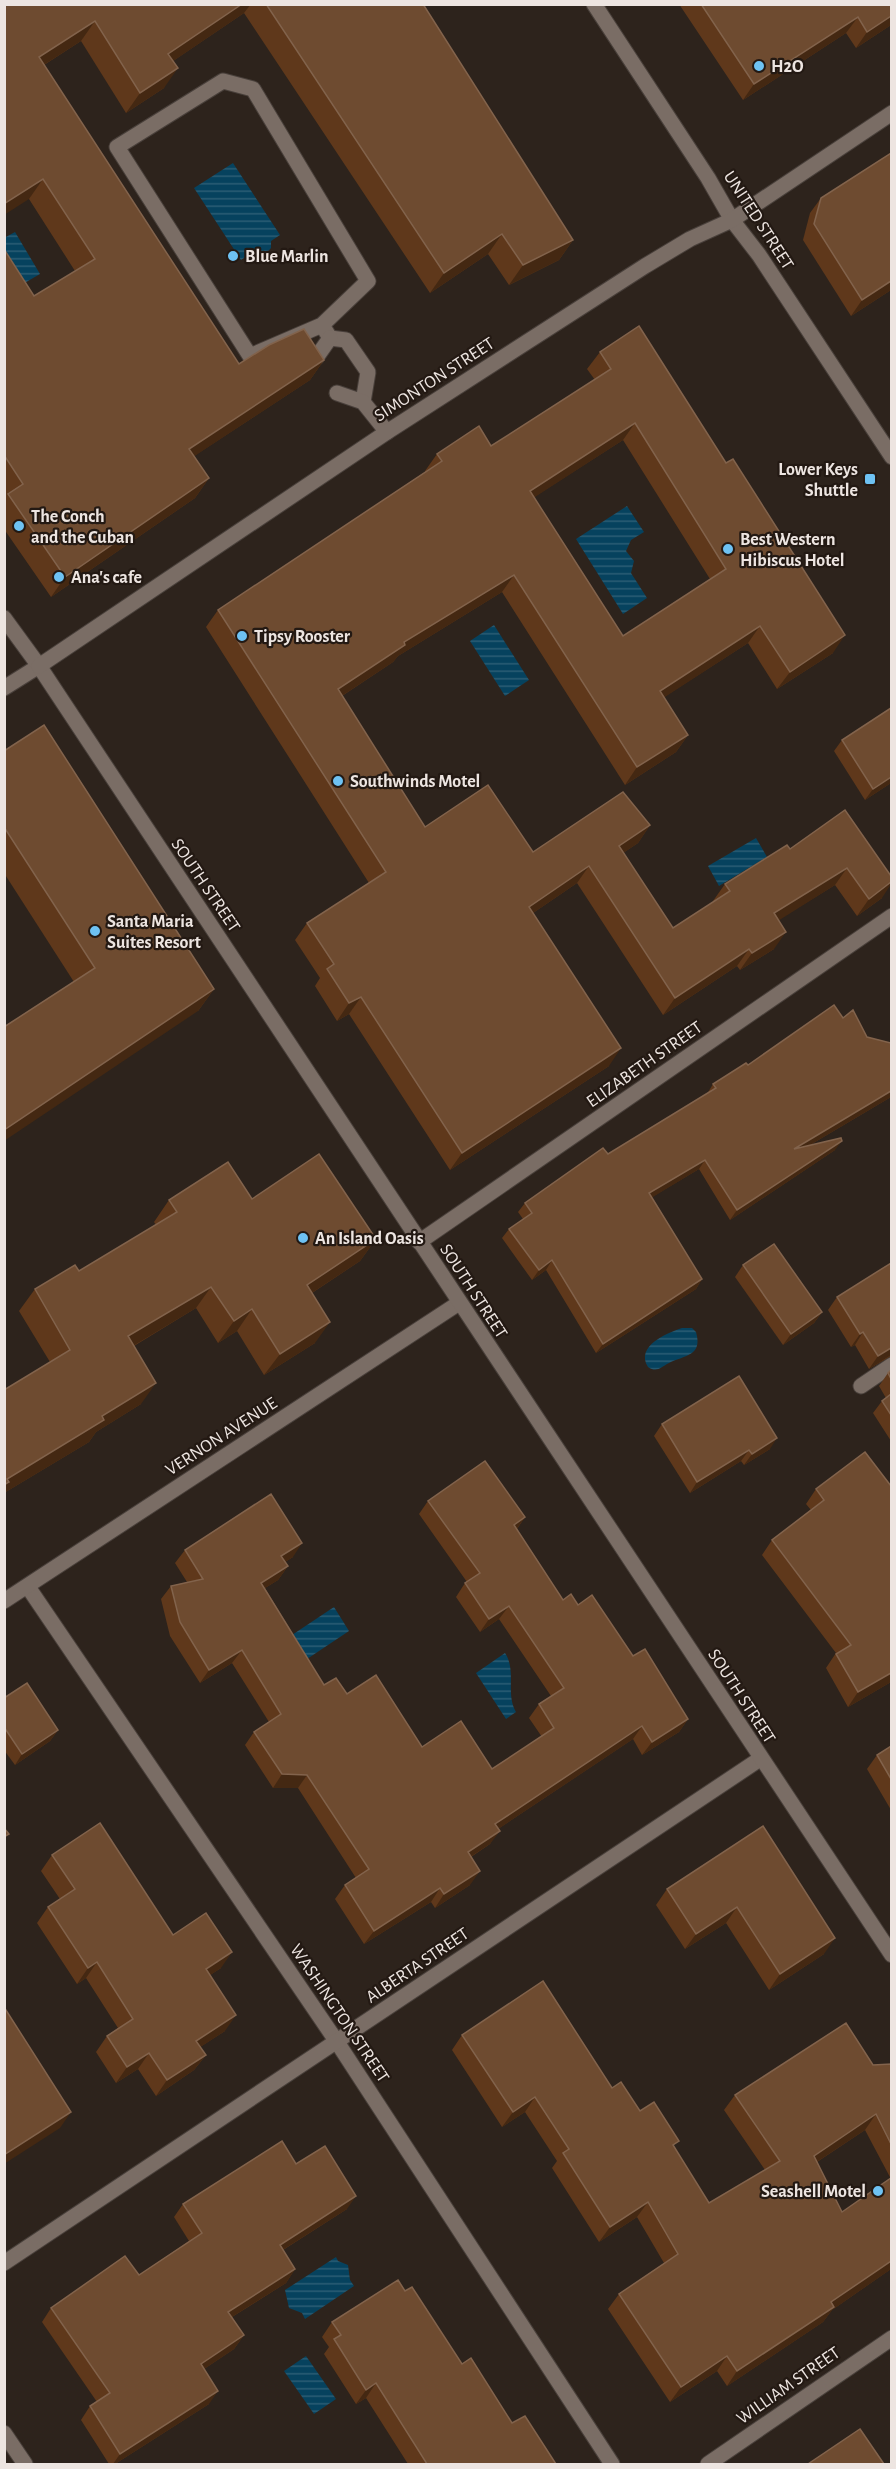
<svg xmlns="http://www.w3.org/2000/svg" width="896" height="2469" viewBox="0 0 896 2469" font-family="'Alegreya Sans',sans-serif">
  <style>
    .water { fill: url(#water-rules) }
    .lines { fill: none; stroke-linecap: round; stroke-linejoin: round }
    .lane-casing { stroke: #49403b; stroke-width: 17 }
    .street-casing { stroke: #49403b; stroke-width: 17 }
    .secondary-casing { stroke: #49403b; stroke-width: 17 }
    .lane { stroke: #7a6d65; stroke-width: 15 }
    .street { stroke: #7a6d65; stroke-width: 15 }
    .secondary { stroke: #7a6d65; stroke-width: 15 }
    .wall { fill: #5f381b; fill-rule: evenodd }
    .shaded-wall { fill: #442812 }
    .building { fill: #6e4b30; stroke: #82634c; stroke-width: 1.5; fill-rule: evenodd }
    .poi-dot { fill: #6ec2f3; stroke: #231913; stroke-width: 2 }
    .labels { text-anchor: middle; stroke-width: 4.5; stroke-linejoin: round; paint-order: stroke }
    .poi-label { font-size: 18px; font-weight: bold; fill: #ede5e1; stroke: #231913; text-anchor: start }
    .street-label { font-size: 18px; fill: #ede5e1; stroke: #231913 }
  </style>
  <defs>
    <pattern id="water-rules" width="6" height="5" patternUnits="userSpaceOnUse" patternTransform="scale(1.5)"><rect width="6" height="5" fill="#06425e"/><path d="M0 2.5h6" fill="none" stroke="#2b5d75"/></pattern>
  </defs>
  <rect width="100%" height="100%" fill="#2d231c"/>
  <g class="water">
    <path d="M233 163 280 235 271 241V248L264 256 255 257 250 254 241 260 194 188Z"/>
    <path d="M15 232 40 274 21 285 5 256 4 238Z"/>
    <path d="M627 506 644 532 631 540 626 551 634 561 631 573 647 598 623 614 576 539Z"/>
    <path d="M494 625 529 680 505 696 470 641Z"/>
    <path d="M756 838 767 857 719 886 708 866Z"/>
    <path d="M682 1328H692L696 1332C703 1356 685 1355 669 1363 661 1367 657 1373 648 1367 635 1346 667 1333 682 1328Z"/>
    <path d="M334 1607 349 1631 295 1667 280 1643Z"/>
    <path d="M505 1653C517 1671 505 1693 516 1712L506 1719 476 1673Z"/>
    <path d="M336 2257 338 2261 348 2265 350 2280 354 2286 305 2319 302 2313 289 2308 285 2290Z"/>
    <path d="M306 2356 336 2399 314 2414 284 2371Z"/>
  </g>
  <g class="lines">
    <defs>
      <g id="lane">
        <path d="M322 325 250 356 117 147 223 81 253 89 368 281 322 325 330 338"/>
        <path d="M330 338 346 340 368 372 363 402"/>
        <path d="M316 358 330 338"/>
        <path d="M337 393 363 402 387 432"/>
      </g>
      <g id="street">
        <path d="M4 688 39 666"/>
        <path d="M419 1242 892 916"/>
        <path d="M861 1386 892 1365"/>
        <path d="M28 1587 337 2042 612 2464"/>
        <path d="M4 1601 459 1303"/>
        <path d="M4 2263 760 1759"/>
        <path d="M4 2433 25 2464"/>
        <path d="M708 2464 892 2338"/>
      </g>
      <g id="secondary">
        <path d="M594 4 708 178 732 220 759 255 892 457"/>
        <path d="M4 618 39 666 892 1955"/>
        <path d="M39 666 387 432 645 266 690 239 732 220 892 113"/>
      </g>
    </defs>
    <use href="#lane" class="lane-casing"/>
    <use href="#street" class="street-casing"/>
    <use href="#secondary" class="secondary-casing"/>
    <use href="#lane" class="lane"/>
    <use href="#street" class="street"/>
    <use href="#secondary" class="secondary"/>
  </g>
  <g class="wall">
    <path d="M4 4H423L573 240 559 260 509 285 488 254 430 293 244 13 173 61 164 88 126 113 81 41 44 65 239 364 324 360 310 380 194 456 209 478 195 498 51 597 4 529V499L5 498 4 497V249L34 296 75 271 29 199Z"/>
    <path d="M679 4H891V25L856 48 846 33 743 100Z"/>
    <path d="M821 198 891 290 851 316 803 240 810 213Z"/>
    <path d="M600 352 833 653 777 689 748 643 664 697 688 735 676 752 625 785 502 592 398 656 393 662 342 696 425 827 533 852 650 825 638 843 623 853 673 928 713 902V901L725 884 790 849 845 810 882 898 857 916 835 885 778 920 774 949 740 970 737 966 663 1015 577 883 533 913 609 1066 450 1170 349 1014 337 1021 315 986 320 978 295 940 307 923 369 883 206 627 218 610 425 472V471L437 454 491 446 595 380 587 369ZM623 440 710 579 623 636 534 497Z"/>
    <path d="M891 708V783L865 800 834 751 842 740Z"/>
    <path d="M4 751 214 989 198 1011 74 982 4 873Z"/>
    <path d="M843 1018 867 1037 891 1043V1097L810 1145 835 1150 730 1220 699 1169 652 1197 702 1279 696 1289 596 1353 546 1270 532 1280 502 1238 509 1229 523 1219 518 1212 525 1203 608 1154 707 1094 713 1084 748 1065Z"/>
    <path d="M252 1199 376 1239 360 1261 312 1293 315 1343 264 1375 237 1331 218 1343 196 1308 134 1346 141 1404 96 1432 89 1442 4 1493V1390L50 1362 19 1311 35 1289 79 1271 156 1225 154 1222 169 1200Z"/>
    <path d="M891 1263V1356L869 1369 855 1345 851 1347 828 1310 837 1297Z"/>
    <path d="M743 1265 822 1312 814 1323 783 1345 735 1277Z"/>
    <path d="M891 1370V1441L873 1413 882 1401 886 1398 879 1386 888 1373Z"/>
    <path d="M662 1424 770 1449 744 1465 741 1461 690 1493 654 1436Z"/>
    <path d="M891 1486V1682L848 1707 826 1668 836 1653 762 1555 772 1540 811 1510 806 1504 816 1489Z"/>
    <path d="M428 1501 525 1517 517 1529 563 1600 578 1605 633 1656 688 1719 679 1732 642 1755 633 1739 498 1829 490 1844 471 1857 470 1885 435 1908 431 1902 364 1944 335 1899 345 1885 356 1878 298 1788H273L245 1745 254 1732 269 1722 232 1663 200 1683 170 1636 161 1599 171 1586 187 1582 175 1563 185 1550 293 1557 285 1562 288 1566 278 1580 265 1588 324 1685 347 1694 422 1747 492 1769 542 1737 529 1718 539 1704 551 1696 499 1619 480 1632 456 1597 465 1583 467 1582 419 1514Z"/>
    <path d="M4 1698 58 1730 50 1741 15 1765 4 1750Z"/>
    <path d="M891 1746V1810L867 1769 877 1755Z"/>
    <path d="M763 1826 824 1954 769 1990 726 1923 685 1949 656 1905 667 1889Z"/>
    <path d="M52 1855 173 1935 221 1968 210 1975 225 2031 200 2047 206 2055 194 2070 156 2096 138 2069 116 2083 96 2052 107 2036 118 2028 86 1978 77 1984 37 1923 48 1907 60 1899 41 1871Z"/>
    <path d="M462 2035 612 2088 640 2111 674 2148 709 2203 765 2170 724 2110 735 2095 873 2065 891 2064V2269L832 2310 823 2322 727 2386 717 2371 670 2402 608 2309 619 2294 664 2263 637 2217 599 2242 552 2168 557 2161 525 2112 502 2127 452 2050ZM865 2130 891 2179 842 2212 817 2162Z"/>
    <path d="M296 2164 347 2209 283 2250 295 2269 286 2283 232 2317 244 2335 234 2349 204 2369 209 2404 115 2464H109L81 2420 90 2406 97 2402 42 2322 51 2308 139 2275 189 2241 174 2217 183 2204Z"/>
    <path d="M405 2291 462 2364 512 2423 556 2464H408L366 2398 356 2404 324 2354 329 2347 322 2337 332 2322Z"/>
  </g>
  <g class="shaded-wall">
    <path d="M242 4H251L244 13 154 74 168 54Z"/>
    <path d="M891 16V25L856 48 867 32Z"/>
    <path d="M858 17 846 33 743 100 754 84Z"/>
    <path d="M95 21 81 41 25 77 39 57Z"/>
    <path d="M178 68 164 88 126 113 140 93Z"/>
    <path d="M43 179 29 199 4 215V204Z"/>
    <path d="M502 234 488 254 430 293 444 273Z"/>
    <path d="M573 240 559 260 509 285 523 265Z"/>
    <path d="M891 281V290L851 316 862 300Z"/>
    <path d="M324 360 310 380 175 469 189 449Z"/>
    <path d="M635 423 623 440 518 508 530 491Z"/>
    <path d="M209 478 195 498 51 597 65 577Z"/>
    <path d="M514 575 502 592 398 656 393 662 325 707 338 689 404 642Z"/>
    <path d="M760 626 748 643 648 708 660 691Z"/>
    <path d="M845 635 833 653 777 689 790 672Z"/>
    <path d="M688 735 676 752 625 785 637 767Z"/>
    <path d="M891 777V783L865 800 873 789Z"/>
    <path d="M650 825 638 843 607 864 619 846Z"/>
    <path d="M589 866 577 883 517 924 529 907Z"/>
    <path d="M847 868 835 885 762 931 774 913Z"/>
    <path d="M891 882V884L882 898 857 916 869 899Z"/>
    <path d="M786 932 774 949 740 970 752 953Z"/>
    <path d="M749 949 737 966 663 1015 675 998Z"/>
    <path d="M214 989 198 1011 4 1141V1130Z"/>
    <path d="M361 997 349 1014 337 1021 349 1003Z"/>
    <path d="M621 1048 609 1066 450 1170 462 1153Z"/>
    <path d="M891 1091V1097L788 1158 794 1149Z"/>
    <path d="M842 1141 835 1150 730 1220 737 1210Z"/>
    <path d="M705 1160 699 1169 643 1203 649 1193Z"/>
    <path d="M376 1239 360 1261 292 1306 307 1285Z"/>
    <path d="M552 1260 546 1270 532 1280 539 1270Z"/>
    <path d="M702 1279 696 1289 596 1353 603 1344Z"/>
    <path d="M211 1287 196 1308 113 1358 128 1336Z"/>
    <path d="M252 1309 237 1331 218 1343 234 1321Z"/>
    <path d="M822 1312 814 1323 783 1345 791 1334Z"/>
    <path d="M330 1322 315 1343 264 1375 280 1354Z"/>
    <path d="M863 1332 855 1345 851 1347 860 1334Z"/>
    <path d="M891 1348V1355L869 1369 878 1356Z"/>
    <path d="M156 1383 141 1404 96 1432 89 1442 4 1493V1483L7 1479 102 1416Z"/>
    <path d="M777 1438 770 1449 744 1465 752 1454Z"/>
    <path d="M749 1450 741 1461 690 1493 697 1482Z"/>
    <path d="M525 1517 516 1530 514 1525Z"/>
    <path d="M302 1543 293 1557 272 1570 281 1556Z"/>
    <path d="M288 1566 278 1580 252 1596 261 1583Z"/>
    <path d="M509 1606 499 1619 480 1632 489 1619Z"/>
    <path d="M242 1650 232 1663 200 1683 209 1670Z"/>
    <path d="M891 1673V1682L848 1707 858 1692Z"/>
    <path d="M688 1719 679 1732 642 1755 652 1742Z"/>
    <path d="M642 1726 633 1739 486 1837 495 1824Z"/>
    <path d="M58 1730 50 1741 15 1765 22 1754Z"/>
    <path d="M282 1774 307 1775 298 1788H273Z"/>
    <path d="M500 1831 490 1844 458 1865 468 1852Z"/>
    <path d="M480 1871 470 1885 435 1908 444 1894Z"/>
    <path d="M440 1888 431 1902 364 1944 374 1931Z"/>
    <path d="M737 1907 726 1923 685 1949 696 1934Z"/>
    <path d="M835 1938 824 1954 769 1990 780 1974Z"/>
    <path d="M232 1952 221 1968 195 1985 206 1969Z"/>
    <path d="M97 1962 86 1978 77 1984 88 1968Z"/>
    <path d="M236 2015 225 2031 185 2057 196 2041Z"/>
    <path d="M149 2053 138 2069 116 2083 127 2067Z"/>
    <path d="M206 2055 194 2070 156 2096 167 2080Z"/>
    <path d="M535 2097 525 2112 502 2127 513 2112Z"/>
    <path d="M71 2112 60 2128 4 2164V2155Z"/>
    <path d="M876 2114 865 2130 803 2171 814 2156Z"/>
    <path d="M356 2196 347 2209 270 2258 280 2245Z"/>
    <path d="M648 2202 637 2217 599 2242 610 2227Z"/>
    <path d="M891 2261V2269L832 2310 823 2322 727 2386 737 2371 831 2302Z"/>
    <path d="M295 2269 286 2283 219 2325 228 2312Z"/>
    <path d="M244 2335 234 2349 192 2377 201 2364Z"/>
    <path d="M727 2356 717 2371 670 2402 681 2387Z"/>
    <path d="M376 2383 366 2398 356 2404 366 2390Z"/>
    <path d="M218 2391 209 2404 115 2464H113L120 2454Z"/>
  </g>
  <g class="building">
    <path d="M4 4H242L168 54 178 68 140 93 95 21 39 57 239 364 269 345 304 329 324 360 189 449 209 478 65 577 8 494 23 484 4 455V249L34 296 95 259 43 179 4 204Z"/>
    <path d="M266 4H423L573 240 523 265 502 234 444 273Z"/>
    <path d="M701 4H891V16L867 32 858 17 754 84Z"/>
    <path d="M891 153V281L862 300 814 224 821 198Z"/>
    <path d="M639 326 726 463 733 459 845 635 790 672 760 626 660 691 688 735 637 767 514 575 404 642 405 645 338 689 425 827 488 785 533 852 623 792 650 825 619 846 673 928 730 891 725 884 787 845 790 849 845 810 891 876V882L869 899 847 868 774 913 786 932 752 953 749 949 675 998 589 866 529 907 621 1048 462 1153 361 997 349 1003 327 969 334 964 307 923 386 872 218 610 442 461 437 454 479 426 491 446 611 369 600 352ZM635 423 726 569 623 636 530 491Z"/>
    <path d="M891 708V777L873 789 842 740Z"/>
    <path d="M44 725 214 989 4 1130V1027L95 968 4 827V751Z"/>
    <path d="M834 1005 843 1018 853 1010 867 1037 891 1043V1091L794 1149 841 1138 842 1141 737 1210 705 1160 649 1193 702 1279 603 1344 552 1260 539 1270 509 1229 532 1213 525 1203 603 1148 608 1154 716 1088 713 1084 746 1063 748 1065Z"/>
    <path d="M319 1154 376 1239 307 1285 330 1322 280 1354 252 1309 234 1321 211 1287 128 1336 156 1383 102 1416 104 1420 7 1479 9 1482 4 1485V1390L70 1350 35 1289 75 1265 79 1271 177 1212 169 1200 228 1162 252 1199Z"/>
    <path d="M774 1244 822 1312 791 1334 743 1265Z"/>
    <path d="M891 1263V1348L878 1356 863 1332 860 1334 837 1297Z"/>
    <path d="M891 1370V1379L888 1373Z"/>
    <path d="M739 1376 777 1438 752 1454 749 1450 697 1482 662 1424Z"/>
    <path d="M891 1394V1415L882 1401Z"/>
    <path d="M865 1452 891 1486V1673L858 1692 836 1654 851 1645 772 1540 824 1500 816 1489Z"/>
    <path d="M485 1461 525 1517 514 1525 563 1600 571 1594 578 1605 592 1595 633 1656 645 1649 688 1719 652 1742 642 1726 495 1824 500 1831 468 1852 480 1871 444 1894 440 1888 374 1931 345 1885 369 1869 307 1775 282 1774 254 1732 281 1714 242 1650 209 1670 180 1622 171 1586 203 1579 185 1550 271 1494 302 1543 281 1556 288 1566 261 1583 324 1685 336 1678 347 1694 376 1675 422 1747 461 1721 492 1769 554 1728 539 1704 564 1688 509 1606 489 1619 465 1583 480 1573 428 1501Z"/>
    <path d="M27 1683 58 1730 22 1754 4 1727V1698Z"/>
    <path d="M891 1746V1779L877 1755Z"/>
    <path d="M100 1823 173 1935 206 1913 232 1952 206 1969 236 2015 196 2041 206 2055 167 2080 149 2053 127 2067 107 2036 133 2019 97 1962 88 1968 48 1907 75 1889 52 1855Z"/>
    <path d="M763 1826 835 1938 780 1974 737 1907 696 1934 667 1889Z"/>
    <path d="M4 1828 9 1834 4 1837Z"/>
    <path d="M543 1981 612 2088 621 2082 640 2111 654 2102 679 2141 673 2145 709 2203 780 2161 735 2095 846 2023 873 2065 891 2064V2144L876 2114 814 2156 842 2212 891 2178V2261L831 2302 834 2307 737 2371 727 2356 681 2387 619 2294 678 2254 648 2202 610 2227 563 2153 569 2149 535 2097 513 2112 462 2035Z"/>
    <path d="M4 2007 71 2112 4 2155Z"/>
    <path d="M282 2141 296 2164 325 2146 356 2196 280 2245 295 2269 228 2312 244 2335 201 2364 218 2391 120 2454 90 2406 110 2393 51 2308 125 2256 139 2275 202 2233 183 2204Z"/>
    <path d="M398 2280 405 2291 412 2287 462 2364 471 2358 512 2423 525 2416 556 2464H427L376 2383 366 2390 334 2339 341 2335 332 2322Z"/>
    <path d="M860 2429 884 2464H808Z"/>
  </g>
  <g class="poi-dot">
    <circle cx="759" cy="66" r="6"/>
    <circle cx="233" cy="256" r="6"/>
    <rect x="864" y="473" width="12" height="12" rx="3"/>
    <circle cx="19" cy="526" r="6"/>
    <circle cx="728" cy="549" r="6"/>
    <circle cx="59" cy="577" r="6"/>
    <circle cx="242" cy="636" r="6"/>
    <circle cx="338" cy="781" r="6"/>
    <circle cx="95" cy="931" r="6"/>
    <circle cx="303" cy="1238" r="6"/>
    <circle cx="878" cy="2191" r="6"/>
  </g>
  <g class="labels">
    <g class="poi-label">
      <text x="771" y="72">H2O</text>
      <text x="245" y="262">Blue Marlin</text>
      <text x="858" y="475" text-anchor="end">Lower Keys<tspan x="858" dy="21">Shuttle</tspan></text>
      <text x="31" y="522">The Conch<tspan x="31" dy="21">and the Cuban</tspan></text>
      <text x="740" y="545">Best Western<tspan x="740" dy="21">Hibiscus Hotel</tspan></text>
      <text x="71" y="583">Ana's cafe</text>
      <text x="254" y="642">Tipsy Rooster</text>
      <text x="350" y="787">Southwinds Motel</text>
      <text x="107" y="927">Santa Maria<tspan x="107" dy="21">Suites Resort</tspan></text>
      <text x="315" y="1244">An Island Oasis</text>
      <text x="866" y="2197" text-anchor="end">Seashell Motel</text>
    </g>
    <g class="street-label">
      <text transform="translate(759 220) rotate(57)" y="6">UNITED STREET</text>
      <text transform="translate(434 379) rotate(-33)" y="6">SIMONTON STREET</text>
      <text transform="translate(206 885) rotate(56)" y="6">SOUTH STREET</text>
      <text transform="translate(644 1064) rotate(-35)" y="6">ELIZABETH STREET</text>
      <text transform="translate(474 1291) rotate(57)" y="6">SOUTH STREET</text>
      <text transform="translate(221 1436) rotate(-33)" y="6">VERNON AVENUE</text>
      <text transform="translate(742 1696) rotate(57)" y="6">SOUTH STREET</text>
      <text transform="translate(417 1965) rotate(-34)" y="6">ALBERTA STREET</text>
      <text transform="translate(340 2013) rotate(56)" y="6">WASHINGTON STREET</text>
      <text transform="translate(788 2385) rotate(-35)" y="6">WILLIAM STREET</text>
    </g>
  </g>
  <rect width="896" height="2469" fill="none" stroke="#ede5e1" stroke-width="12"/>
</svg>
